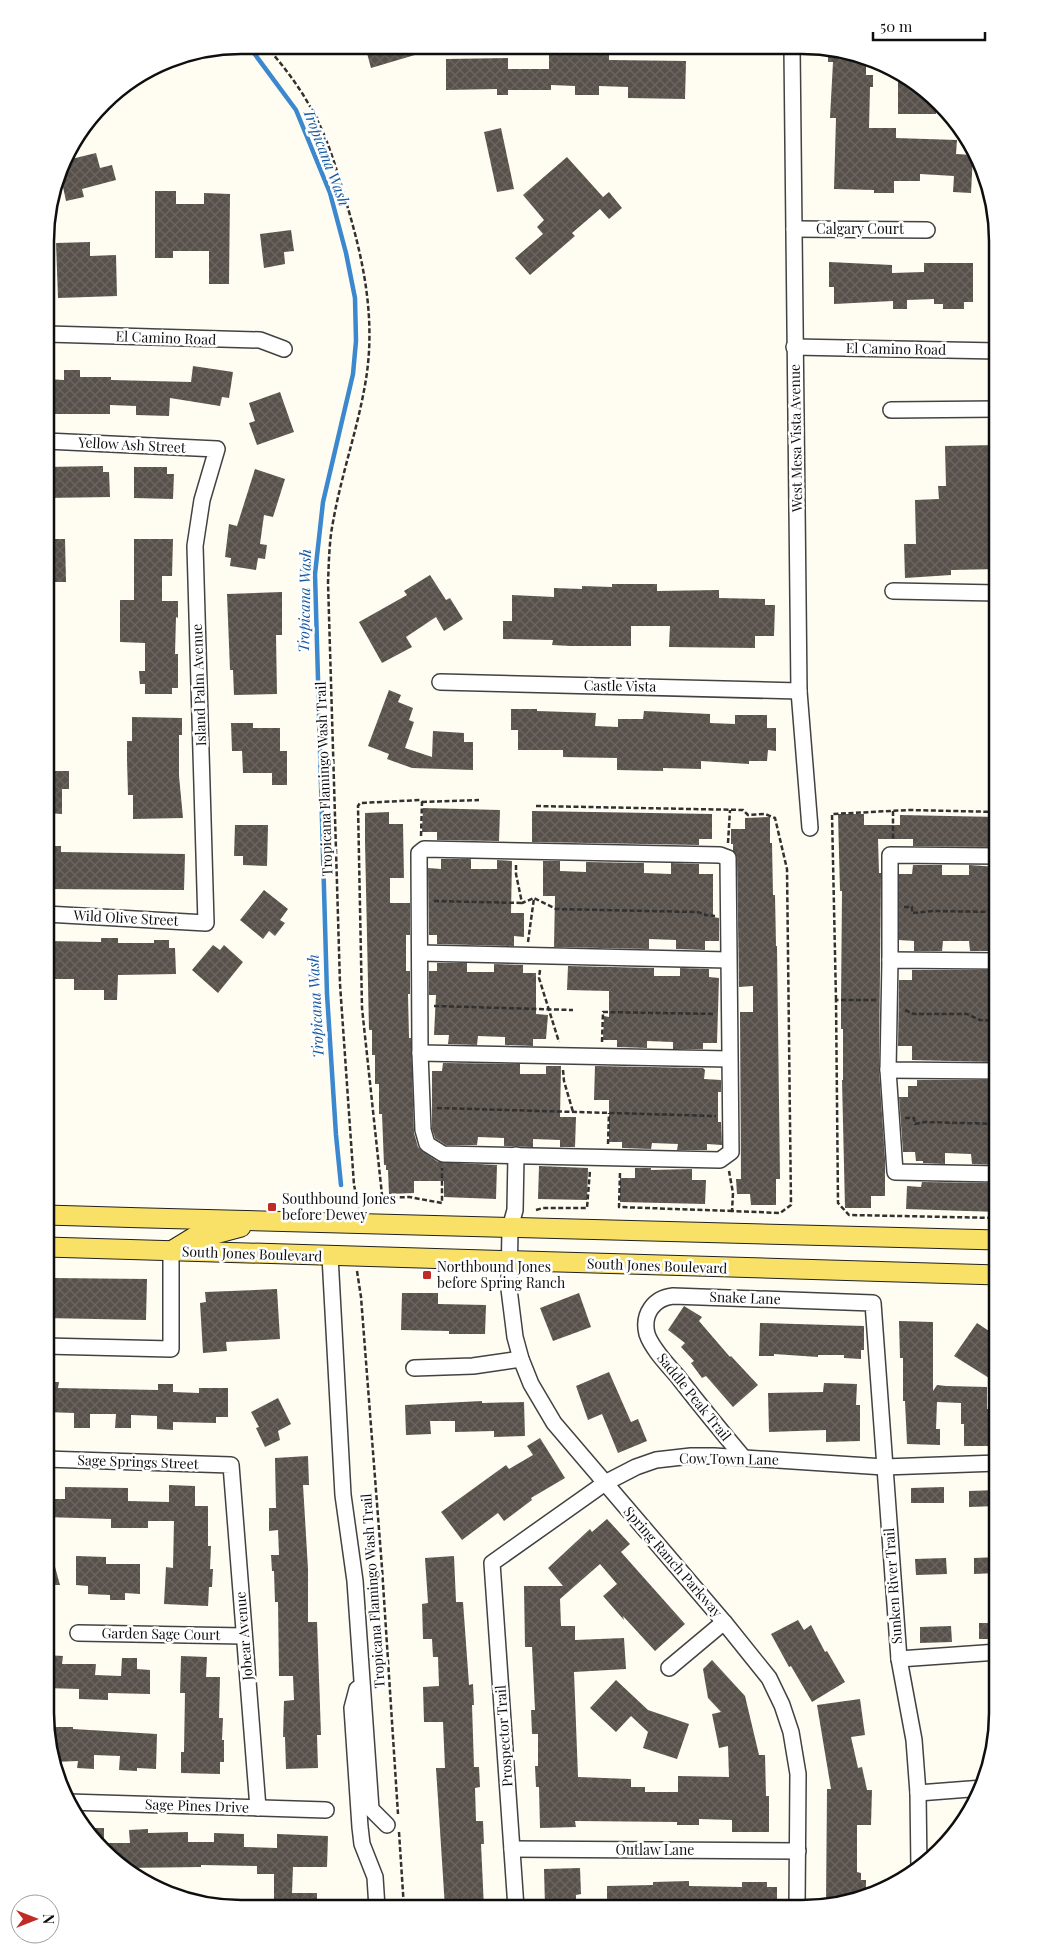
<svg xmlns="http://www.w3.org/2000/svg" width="1043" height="1954" viewBox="0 0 1043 1954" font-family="'Playfair Display',serif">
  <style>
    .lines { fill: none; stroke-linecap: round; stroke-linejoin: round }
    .stream { stroke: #3c88ce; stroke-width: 4.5 }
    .building { fill: url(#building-cross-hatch) }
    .minor-casing { stroke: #424242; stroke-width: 18 }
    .major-casing { stroke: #202020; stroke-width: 21 }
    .path { stroke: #313131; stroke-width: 2.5; stroke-dasharray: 5 2.5; stroke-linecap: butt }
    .minor { stroke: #fff; stroke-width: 15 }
    .major { stroke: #f9e167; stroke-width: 19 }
    .poi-dot { fill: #c12b26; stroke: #fff; stroke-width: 2 }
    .labels { text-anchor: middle; stroke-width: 5; stroke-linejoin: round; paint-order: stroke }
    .street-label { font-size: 14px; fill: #0f0f0f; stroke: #fff }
    .poi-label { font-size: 14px; fill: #0f0f0f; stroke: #fff; text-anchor: start }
    .water-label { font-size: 15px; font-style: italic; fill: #175aa2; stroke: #fff }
    .rim { fill: none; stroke: #0f0f0f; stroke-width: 2.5 }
  </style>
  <defs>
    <pattern id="building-cross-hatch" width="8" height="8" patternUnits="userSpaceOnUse" patternTransform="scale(1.25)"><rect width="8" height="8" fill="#58514b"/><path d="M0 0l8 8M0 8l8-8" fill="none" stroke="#6b6561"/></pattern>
  </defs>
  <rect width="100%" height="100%" fill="#fffdf1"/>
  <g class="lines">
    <path class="stream" d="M248 45 296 110 330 193 346 253 355 298 356 341 353 374 323 502 315 574 327 994 336 1135 341 1185"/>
  </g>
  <g class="building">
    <path d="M365 46H434L435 49 371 68Z"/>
    <path d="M828 49H840L866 57V75H873V87H870L869 128H896V138L957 140 956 154 973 155 971 193 953 192 954 176 920 174V181H894V193H874V190L834 189 836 118H830L833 62H828Z"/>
    <path d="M549 52H609V60L686 61 685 99 628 98V87L599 86V95H575V86L551 85V90H508V95H497V89L446 90V59L508 58V69H549Z"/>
    <path d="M898 71 932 94 936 99V114H898Z"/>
    <path d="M501 128 514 189 497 192 484 132Z"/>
    <path d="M96 153 100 168 112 165 116 180 82 189 84 197 66 201 60 173 63 161Z"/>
    <path d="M567 157 603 197 609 192 622 208 609 219 600 209 572 233 575 236 530 275 515 258 543 234 537 227 544 220 523 195Z"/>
    <path d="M155 191H176V204H204V193L230 194 229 284H209V251H173V258H155Z"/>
    <path d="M291 230 294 251 284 252 285 264 264 268 260 234Z"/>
    <path d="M90 242V256L116 255 117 296 58 298 56 243Z"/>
    <path d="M829 262 892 265V273L924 272V263H973V302H964V309H943V304H934V299L907 300V309H893V301L834 304V287H829Z"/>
    <path d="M193 366 233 372 229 398 222 397 220 406 170 398 169 416 136 415V406L110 405V414H46V379L64 380V370H80V377H111V380L191 382Z"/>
    <path d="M280 392 294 432 257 445 249 423 255 421 249 403Z"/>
    <path d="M996 445V450H998V569L951 570V575L905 578 904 544H916L915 500 939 499 938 486H946L945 446Z"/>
    <path d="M103 466V472H109L110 497 46 498V467Z"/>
    <path d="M134 467H167V474H174L173 499 134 498Z"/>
    <path d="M255 469 285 479 273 517 264 515 260 544 267 545 265 559 258 558 256 570 230 566 231 558 225 557 229 524 237 526Z"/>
    <path d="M46 539H65L66 582H46Z"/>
    <path d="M134 539H173L172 576H162V601H178V618L176 617 175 654H178V688H172V694H145V684H140L139 671H145V643L120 642V600H134Z"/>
    <path d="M430 575 446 600 450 598 463 619 444 631 436 617 406 637 412 647 382 663 359 622 407 595 404 591Z"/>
    <path d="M612 584H657V591L719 590V598L765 599V605H775L774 636H755V648L669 647 670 626H631V646H571L552 645 553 640 503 639V621H512V595L554 597V588L582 589V586L612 587Z"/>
    <path d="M282 592V635H276L277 694 234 695 233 670H230L227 594Z"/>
    <path d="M389 690 401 695 398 702 413 708 409 720 414 722 405 748 432 757 433 731 464 733V742H473V770L412 768 387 759 389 754 368 746Z"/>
    <path d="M511 709H537V711L596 713 595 726 618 727V719H643L644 711 710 714V723L735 724V715H767V728H776V751L768 750 767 761H749V764L701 761V769L663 768V771L617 770V758L563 757V750H518V730H511Z"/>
    <path d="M132 717 182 718V735H179V776L183 818 133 819V795H128L127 760V741H132Z"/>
    <path d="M231 723H253V728H280V751H287V785H272V773H243L242 751H232Z"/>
    <path d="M46 771H69V789H62V814L46 813Z"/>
    <path d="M423 808 500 810 499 841 437 840V832H422Z"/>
    <path d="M532 811 712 814V839H699V845L532 842Z"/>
    <path d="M389 812V824H403L404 878H390V903H410V935H406V971H410V994H408L409 1038H411L414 1133 418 1147 422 1151 438 1162 497 1165 496 1199 444 1197V1181H414V1193L389 1194 388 1170H386V1165H384L382 1114H379V1084H375V1055H372V1030H369L365 841V813Z"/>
    <path d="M838 814H864V825H900V815L998 817V841H990V847L913 846V839H878L879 873H881L879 1070 885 1159V1196H871V1208H845L842 1080H843V1029H841V1005L842 891H840Z"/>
    <path d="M770 817V843H772L773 895H775L776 946H777L780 1179H776V1205H751L750 1194H737L736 1179H741L740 1012H753V986L739 987 737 858 733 851V844H731V829H745V818Z"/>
    <path d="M235 825H268L267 866 243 865V856H234Z"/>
    <path d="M46 846H61V852L185 854 184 890 46 889Z"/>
    <path d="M441 859H471V869H497V860L512 861 511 913H524V937L514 936V946L437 944V935H429L428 868 441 869Z"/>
    <path d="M543 861H560V871L586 872V862L644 863V873L671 874V863L699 864V874H713V917L719 918V941H705V950L676 949V940L649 939V949L554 947 555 896H543Z"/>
    <path d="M913 865H942V875H969V865L998 867V951H970L969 941H943L942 951H914V941L899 940V874H912Z"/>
    <path d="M264 890 288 909 280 920 285 923 275 936 269 931 263 939 240 920Z"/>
    <path d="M101 938H118V943H154V940H169V948H175L176 974 118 975 117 1000H104V990H74V979H46V941L101 942Z"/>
    <path d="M213 945 220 950 224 945 243 962 218 993 192 970Z"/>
    <path d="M437 963H467V972H494V964L523 965V973H536V1014L548 1015 546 1039H533V1046L505 1045V1037L478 1036 477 1045 448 1044 449 1035H434L436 995H429V971H437Z"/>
    <path d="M568 966 654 968V976H680V968L709 969V977L719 978 717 1043H703V1049H673V1042L647 1041V1048L617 1047V1040H603L604 1016 609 1017V991L567 990Z"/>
    <path d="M912 970H993V981L998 982V1049H993L992 1062 912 1060V1046H898L899 980H912Z"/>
    <path d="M443 1063 520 1064V1074H546V1066H561L560 1117H576L575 1147H560V1140L533 1139V1147L504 1146V1138L478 1137 477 1145H446L435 1138 432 1129V1071H442Z"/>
    <path d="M595 1066 703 1068 705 1070 704 1079 721 1080V1092H718V1122H721L722 1145 707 1144V1150H677L678 1144 652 1143 651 1149 622 1148V1142H609V1100H594Z"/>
    <path d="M917 1080H995L994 1088H998V1165L972 1164 971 1154 945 1153V1164L923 1163V1161H916L915 1152H903L899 1097H908V1086H917Z"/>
    <path d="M539 1166 588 1168 587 1200 538 1199Z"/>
    <path d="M635 1168H651V1170L692 1169V1180H706L705 1204 620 1202V1178H635Z"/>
    <path d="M922 1182 998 1183V1212L906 1209 907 1186 921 1187Z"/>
    <path d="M53 1278 147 1279 146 1320 45 1318V1282H53Z"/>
    <path d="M277 1289 280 1339 226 1342 227 1351 203 1353 200 1303 206 1302 205 1292Z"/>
    <path d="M402 1293H438V1304L486 1305 485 1334H449V1331L401 1330Z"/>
    <path d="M579 1293 591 1327 553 1341 540 1308Z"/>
    <path d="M684 1306 702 1317 699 1321 730 1357 731 1356 758 1385 733 1407 706 1376 702 1378 691 1363 694 1361 681 1347 685 1343 668 1330Z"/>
    <path d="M899 1321 933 1322V1391L937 1385 946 1386 987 1387V1409H992V1430H997V1446H964V1424H961V1403L937 1402 936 1429H940V1445L907 1444 905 1401H903V1358H900Z"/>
    <path d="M760 1323 864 1326V1350H861V1359L844 1358V1355H818V1357L774 1354V1356H759Z"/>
    <path d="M977 1323 998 1337V1363L989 1378 954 1356Z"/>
    <path d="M609 1372 631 1422 638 1419 647 1441 618 1453 602 1414 588 1420 576 1386Z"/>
    <path d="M45 1382H59L58 1388 158 1390V1384H173V1392L199 1393V1388H228V1417H216V1423L173 1422V1430L157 1429V1416L131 1415V1428H115L116 1414H90V1428H74V1413L45 1412Z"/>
    <path d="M824 1383 857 1384 856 1405H860V1441L826 1442V1430L769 1432 768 1393 823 1392Z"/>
    <path d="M278 1398 291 1424 278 1431 280 1440 265 1447 256 1428 259 1427 251 1412Z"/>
    <path d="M482 1401V1403L524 1402 525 1436 494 1437V1431L455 1432V1421H430L431 1434 406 1435 405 1405Z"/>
    <path d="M540 1438 565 1478 531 1498 532 1500 504 1521 498 1513 462 1540 441 1512 506 1465 509 1469 533 1455 527 1446Z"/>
    <path d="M308 1456 309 1485H303L308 1569V1622H317L321 1735H317L318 1768 286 1769 285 1737H283L284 1701 294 1700 293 1676H279L278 1602H275L274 1571H272L271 1555H279L278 1530 269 1531V1508H276L275 1458Z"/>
    <path d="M169 1485 195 1486V1506H208V1546H211L210 1569H213L212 1587H209L208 1606 164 1604 166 1567 173 1568 174 1521H148V1528H111V1519L45 1517V1499H65V1487L128 1488V1501L169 1502Z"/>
    <path d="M944 1487V1503H911V1488Z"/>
    <path d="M998 1490V1506L969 1507V1491Z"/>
    <path d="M607 1519 630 1544 621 1552 685 1624 655 1651 623 1616 624 1620 603 1596 617 1584 600 1564 560 1599 561 1626H575V1640L624 1638 626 1669 574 1672 578 1777 631 1779V1787H645V1792H678V1776L729 1777 728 1746 719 1748 712 1714 721 1712 708 1698 703 1669 712 1660 745 1696 759 1755H765L766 1796H769V1832H732V1820L699 1819V1825H677V1822L575 1821 576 1827 540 1828 539 1787H536L535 1766H538V1734H532L531 1710H535L532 1647H525L524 1586H563L548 1568 590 1529 592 1532Z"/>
    <path d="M45 1545H49L60 1585H45Z"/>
    <path d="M76 1556 106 1557V1564H140V1594L125 1593V1600H110V1595L88 1594V1586L76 1585Z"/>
    <path d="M454 1556 456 1602H463L469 1685 473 1684 474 1705H472L474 1767H479L480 1787 475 1788 476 1821H483L484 1844H481L484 1908H445L436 1768H445L443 1722H424L423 1687 439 1686 438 1657H433L432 1639H423L422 1604 428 1603 425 1558Z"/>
    <path d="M998 1557V1573L974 1574V1558Z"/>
    <path d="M946 1558 947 1574 916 1575 915 1559Z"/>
    <path d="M798 1620 804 1630 811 1625 825 1652 827 1651 845 1682 812 1702 791 1666 789 1667 771 1634Z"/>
    <rect x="979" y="1623" width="19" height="16"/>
    <path d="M951 1626 952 1642 920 1643V1627Z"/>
    <path d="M45 1655 63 1656 62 1664H96L95 1675 121 1676 122 1658H137V1669L150 1670V1694L108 1693V1700L79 1699V1689L45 1688Z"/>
    <path d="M181 1656 207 1657 206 1677H220L219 1718H223L222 1740H224V1762H220V1774L181 1773V1752H184L185 1693H180Z"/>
    <path d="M616 1680 648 1710 689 1724 677 1759 643 1748 648 1732 631 1716 616 1732 590 1708Z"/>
    <path d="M860 1699 865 1735 851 1737 858 1768 862 1767 867 1790H872L871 1825H857V1872L861 1873V1880H866V1896H856V1900L826 1905 827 1789H831L817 1705Z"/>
    <path d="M47 1727H73V1729L157 1734 156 1769 137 1768V1771L119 1770 120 1756 94 1755V1769L77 1768 78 1761 53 1762Z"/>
    <path d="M83 1828H104V1843H130L129 1830 148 1829V1833L188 1832V1842H214V1833L244 1834V1847L277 1848V1834L328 1836 327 1867H293L292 1893H317V1908L274 1907V1874H257V1866L201 1865V1867L124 1868 112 1861Z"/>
    <path d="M580 1868 581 1894 576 1895V1905L545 1906 544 1869Z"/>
    <path d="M689 1881V1886L742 1887V1882H767V1887H777V1909L607 1908V1886L653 1885V1882Z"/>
  </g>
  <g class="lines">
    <defs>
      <g id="minor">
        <path d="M792 48 799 691 810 828"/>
        <path d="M794 229 927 230"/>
        <path d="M998 239V351"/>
        <path d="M47 334 260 340 284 349"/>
        <path d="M794 347 998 351"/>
        <path d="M891 410 998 409"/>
        <path d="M893 591 998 593"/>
        <path d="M440 682 799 691"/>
        <path d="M424 849 720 855 728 858 731 1152 720 1160 443 1154 427 1144 423 1130 420 1053 419 853Z"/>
        <path d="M46 914 206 923 195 546 202 500 217 449 46 441"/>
        <path d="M420 953 728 960"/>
        <path d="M890 960V855L998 856"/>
        <path d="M420 1053 729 1059"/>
        <path d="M888 1070 895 1172 998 1174"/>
        <path d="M998 1071 888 1070 890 960 998 961"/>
        <path d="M516 1155 515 1210 510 1228 509 1289 515 1337 521 1359 531 1384 554 1423 724 1622 769 1678 782 1705 791 1732 798 1774 797 1909"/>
        <path d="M330 1256 343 1495 355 1581 371 1809 387 1825"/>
        <path d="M45 1346 171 1349V1251"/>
        <path d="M414 1368 473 1366 521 1359"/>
        <path d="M743 1457C721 1431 699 1404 678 1377 668 1365 652 1349 647 1334 642 1314 654 1298 673 1296L873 1303 899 1659 914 1740 918 1793 919 1869"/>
        <path d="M45 1459 231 1465 258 1808"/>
        <path d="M78 1633 244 1636"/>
        <path d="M899 1659 998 1652"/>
        <path d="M669 1668 724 1622"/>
        <path d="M357 1689 352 1708 360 1827 362 1844 375 1877 377 1908"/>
        <path d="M918 1793 983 1788"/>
        <path d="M68 1802 326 1810"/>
        <path d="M512 1849 798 1851"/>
        <path d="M516 1908 492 1563 605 1483 636 1467 656 1460 691 1456H714L884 1467 998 1463"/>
      </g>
      <g id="major">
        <path d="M46 1215C363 1225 680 1231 998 1240"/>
        <path d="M46 1247 998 1275"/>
        <path d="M171 1251 194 1237 211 1235 241 1227"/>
      </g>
    </defs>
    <use href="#minor" class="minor-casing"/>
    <use href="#major" class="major-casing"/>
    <g class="path">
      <path d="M265 45C281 63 296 82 308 103 325 131 335 163 344 195 363 257 377 319 365 385 357 431 341 476 333 522 329 542 329 562 328 582L340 984 354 1185 359 1208"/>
      <path d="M422 802 479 800"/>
      <path d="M536 806 743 810 748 815 765 814 775 818 787 869 791 1205 780 1213 732 1211 733 1193 729 1171"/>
      <path d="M893 811V840"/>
      <path d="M421 836 422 802 420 800 360 803 358 806 362 1008 382 1195 384 1198 409 1197 442 1203V1168"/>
      <path d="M728 843 730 810"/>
      <path d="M516 865V874L522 903 534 898"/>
      <path d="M434 901 522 903"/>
      <path d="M904 907H912V913L933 911 998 912"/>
      <path d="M528 942 534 898 556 909 697 912 705 914V915L715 916"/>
      <path d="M540 970 539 978 559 1042"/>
      <path d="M836 1000 832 814 910 810 998 812"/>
      <path d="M876 1000H836L838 1203 849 1215 998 1218"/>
      <path d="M434 1006 573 1010"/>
      <path d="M905 1010 914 1014H967L980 1020 998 1021"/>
      <path d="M602 1042 603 1012 715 1014"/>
      <path d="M563 1070 564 1081 573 1112"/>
      <path d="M437 1108 716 1116"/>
      <path d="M905 1118H914L915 1124 925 1122 998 1124"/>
      <path d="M608 1144 609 1113"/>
      <path d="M620 1173 619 1207 732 1211"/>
      <path d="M536 1210 543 1208H587L590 1170"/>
      <path d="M357 1271 361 1297 382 1568 398 1814"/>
      <path d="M399 1832 404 1908"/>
    </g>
    <use href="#minor" class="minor"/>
    <use href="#major" class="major"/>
  </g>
  <g class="poi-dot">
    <rect x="267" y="1202" width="10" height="10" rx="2.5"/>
    <rect x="422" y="1270" width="10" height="10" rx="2.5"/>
  </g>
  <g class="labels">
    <g class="street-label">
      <text x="860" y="234">Calgary Court</text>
      <text transform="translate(166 338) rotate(2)" y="5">El Camino Road</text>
      <text transform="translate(896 349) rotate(1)" y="5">El Camino Road</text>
      <text transform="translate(796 438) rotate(-91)" y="5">West Mesa Vista Avenue</text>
      <text transform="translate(132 445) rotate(3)" y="5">Yellow Ash Street</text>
      <text transform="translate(199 685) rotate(-92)" y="5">Island Palm Avenue</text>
      <text transform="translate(620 686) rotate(1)" y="5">Castle Vista</text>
      <text transform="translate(324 779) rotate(-92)" y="5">Tropicana Flamingo Wash Trail</text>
      <text transform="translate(126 918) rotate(3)" y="5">Wild Olive Street</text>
      <text transform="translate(252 1254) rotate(2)" y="5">South Jones Boulevard</text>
      <text transform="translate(657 1266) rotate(2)" y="5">South Jones Boulevard</text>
      <text transform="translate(745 1298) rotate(2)" y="5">Snake Lane</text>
      <text transform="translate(694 1397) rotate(51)" y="5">Saddle Peak Trail</text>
      <text transform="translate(729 1459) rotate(1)" y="5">Cow Town Lane</text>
      <text transform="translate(138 1462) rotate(2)" y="5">Sage Springs Street</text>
      <text transform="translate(673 1562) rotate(49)" y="5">Spring Ranch Parkway</text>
      <text transform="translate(893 1586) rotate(-94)" y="5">Sunken River Trail</text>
      <text transform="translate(373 1591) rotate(-94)" y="5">Tropicana Flamingo Wash Trail</text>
      <text transform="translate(161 1634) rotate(1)" y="5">Garden Sage Court</text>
      <text transform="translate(244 1636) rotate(-95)" y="5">Jobear Avenue</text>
      <text transform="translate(504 1736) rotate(-94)" y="5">Prospector Trail</text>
      <text transform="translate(197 1806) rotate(2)" y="5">Sage Pines Drive</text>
      <text x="655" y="1855">Outlaw Lane</text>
    </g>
    <g class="poi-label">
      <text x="282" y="1204">Southbound Jones<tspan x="282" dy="16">before Dewey</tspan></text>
      <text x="437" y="1272">Northbound Jones<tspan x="437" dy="16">before Spring Ranch</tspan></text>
    </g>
    <g class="water-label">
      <text transform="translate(326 157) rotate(69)" y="5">Tropicana Wash</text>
      <text transform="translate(305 601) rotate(-89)" y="5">Tropicana Wash</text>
      <text transform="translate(316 1006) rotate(-93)" y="5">Tropicana Wash</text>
    </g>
  </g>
  <path d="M0 0H1043V1954H0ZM241 54H802A187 187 0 0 1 989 241V1713A187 187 0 0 1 802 1900H241A187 187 0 0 1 54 1713V241A187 187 0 0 1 241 54Z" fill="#fff" fill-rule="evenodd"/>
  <path class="rim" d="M241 54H802A187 187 0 0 1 989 241V1713A187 187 0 0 1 802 1900H241A187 187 0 0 1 54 1713V241A187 187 0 0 1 241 54Z"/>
  <g transform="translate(35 1919) rotate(90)"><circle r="24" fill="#ffffff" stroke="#9f9f9f"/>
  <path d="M0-4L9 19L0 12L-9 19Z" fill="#c12b26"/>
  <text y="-8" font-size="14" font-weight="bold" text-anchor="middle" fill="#0f0f0f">N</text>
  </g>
  <path d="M873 32v8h112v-8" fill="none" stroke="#0f0f0f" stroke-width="2.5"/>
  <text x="880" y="32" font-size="15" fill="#0f0f0f" stroke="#ffffff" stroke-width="4" paint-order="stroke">50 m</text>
</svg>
